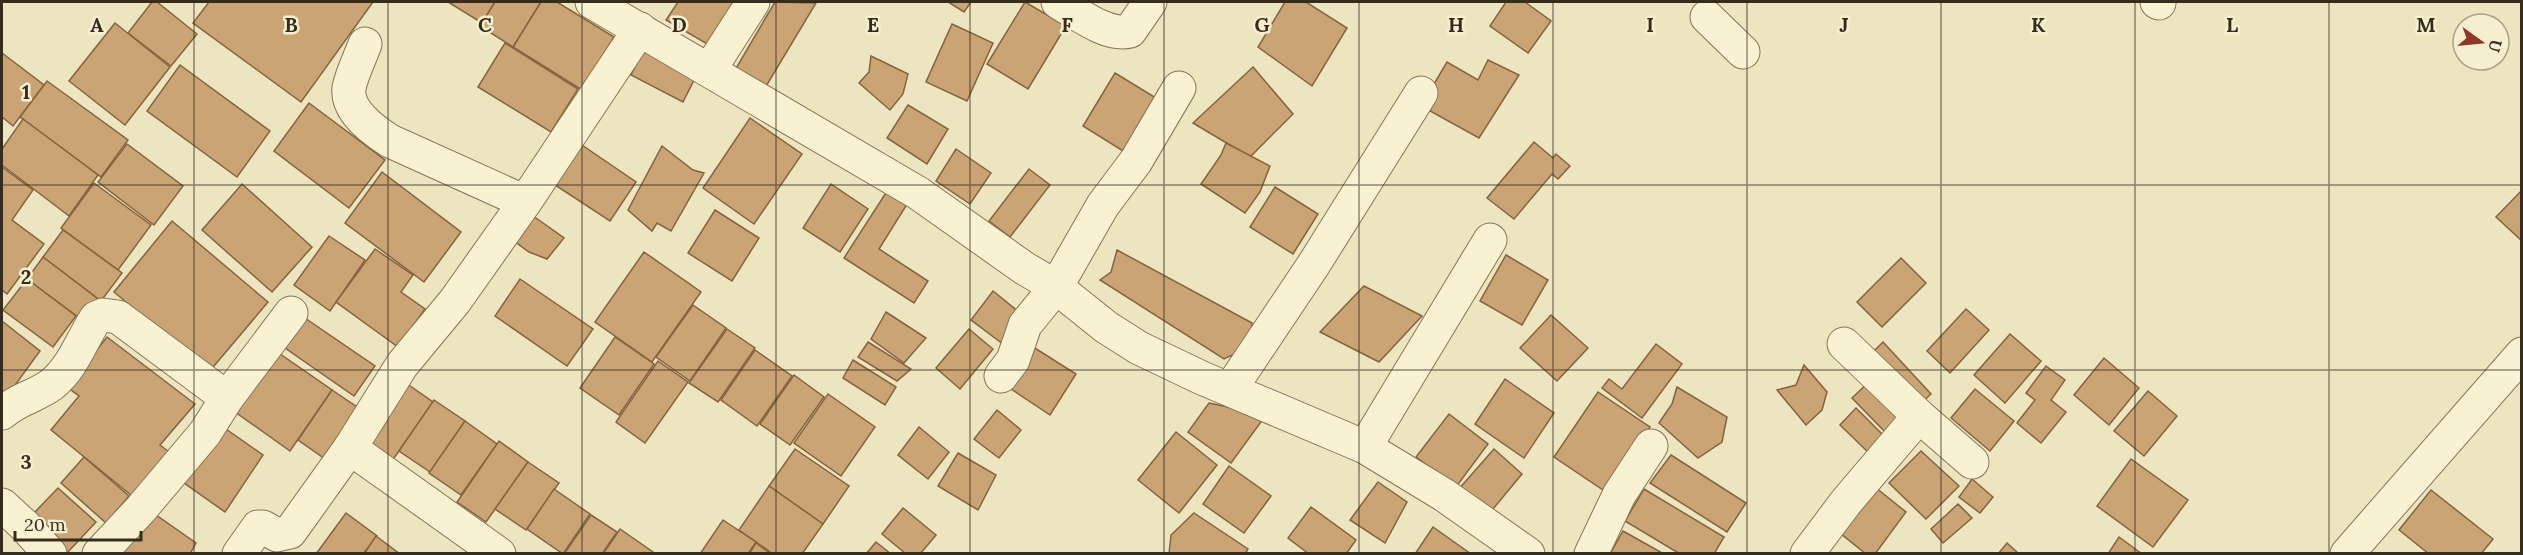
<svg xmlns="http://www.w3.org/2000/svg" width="2523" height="555" font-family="Lora,serif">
<rect width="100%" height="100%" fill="#ede5c0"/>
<g fill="#cba476" stroke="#85633e" stroke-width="1.5">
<polygon points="152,2 157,2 197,34 171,66 128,33"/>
<polygon points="209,2 373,2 301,102 193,23"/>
<polygon points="448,2 495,2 482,23"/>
<polygon points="495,2 541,2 513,47 480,26"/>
<polygon points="541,2 557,2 614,37 582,90 513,47"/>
<polygon points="678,2 730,2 735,4 709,45 666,20"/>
<polygon points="775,2 816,3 765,88 735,70"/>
<polygon points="948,2 971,2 964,12"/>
<polygon points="1025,2 1066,26 1028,89 987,64"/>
<polygon points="1285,2 1306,2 1347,28 1312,86 1258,47"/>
<polygon points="1506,2 1525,2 1551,21 1528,53 1490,26"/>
<polygon points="115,23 170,67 125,125 69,81"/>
<polygon points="952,24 993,43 967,101 926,82"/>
<polygon points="505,43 578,89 551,132 478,87"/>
<polygon points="647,43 699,70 683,102 631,75"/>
<polygon points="2,53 44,85 13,126 2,117"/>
<polygon points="871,56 908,74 903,94 890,110 859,83 869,72"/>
<polygon points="1488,60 1519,75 1479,138 1421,106 1447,62 1478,80"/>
<polygon points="180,65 270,131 237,177 147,111"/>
<polygon points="1253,67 1293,114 1250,157 1193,123"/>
<polygon points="1115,73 1156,98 1123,151 1083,126"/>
<polygon points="47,81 128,140 101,177 20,117"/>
<polygon points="309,103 385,160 349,208 274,151"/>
<polygon points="908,105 948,129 927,164 887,138"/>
<polygon points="750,118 802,154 754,224 703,188"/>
<polygon points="23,119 98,175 69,216 2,165 2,149"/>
<polygon points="576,141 636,182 610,221 549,181"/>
<polygon points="1534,142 1553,158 1556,154 1570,166 1558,179 1552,174 1514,219 1487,198"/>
<polygon points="1226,143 1270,166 1260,192 1245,213 1201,184 1221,155"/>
<polygon points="127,144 183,186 154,225 98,182"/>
<polygon points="662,146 693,170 704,173 671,231 657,223 652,231 628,210"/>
<polygon points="956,149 991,173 970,204 936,181"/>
<polygon points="2,167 33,190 12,220 44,244 7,294 2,290"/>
<polygon points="1029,169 1050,185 1010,237 989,221"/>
<polygon points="382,172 461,232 424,282 345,223"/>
<polygon points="94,183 151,225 118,270 61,228"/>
<polygon points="242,184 312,247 272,292 202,230"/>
<polygon points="831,184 868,209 840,252 803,228"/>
<polygon points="1275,187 1318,214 1293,254 1250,227"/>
<polygon points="889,188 909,201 879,249 928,281 914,303 844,258"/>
<polygon points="2522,190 2522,241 2496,217"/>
<polygon points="715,210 759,238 732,281 688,253"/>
<polygon points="529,213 564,238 547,259 529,252 510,238"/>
<polygon points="172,221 268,302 209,372 114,292"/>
<polygon points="63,230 122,273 101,301 43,257"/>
<polygon points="329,236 365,260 330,311 294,285"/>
<polygon points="375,249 413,275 401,292 425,309 398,347 336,302"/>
<polygon points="1117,250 1252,323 1249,347 1224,359 1100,280 1111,272"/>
<polygon points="644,252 701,292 652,362 595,322"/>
<polygon points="1506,255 1548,280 1522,325 1480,301"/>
<polygon points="43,257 98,299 82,320 27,279"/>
<polygon points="1901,258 1926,283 1882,327 1857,302"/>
<polygon points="27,279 76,316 53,347 3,310"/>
<polygon points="520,279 593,329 567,366 495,316"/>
<polygon points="1364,286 1422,316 1379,362 1320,332"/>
<polygon points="993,291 1025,317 1003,344 971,320"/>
<polygon points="693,305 726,328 690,381 656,357"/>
<polygon points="1966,309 1989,330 1950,373 1927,351"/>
<polygon points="886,312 926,338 904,363 871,339"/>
<polygon points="299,314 375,366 354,396 278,343"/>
<polygon points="1551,315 1588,348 1557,381 1520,348"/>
<polygon points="2,321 40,351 2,403"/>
<polygon points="727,329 755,348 718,402 689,383"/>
<polygon points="969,329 993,349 960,389 936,368"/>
<polygon points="2010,334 2041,361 2005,403 1974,375"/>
<polygon points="107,337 195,404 160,445 178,459 142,504 51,430 79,396 67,387"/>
<polygon points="615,337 654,364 619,415 580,388"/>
<polygon points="868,342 911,369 897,381 858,357"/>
<polygon points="1883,342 1931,394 1915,409 1867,358"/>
<polygon points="1656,344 1682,364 1642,418 1602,388 1609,379 1622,389"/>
<polygon points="1030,345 1076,374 1050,415 1005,385"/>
<polygon points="273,349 332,390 290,451 231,409"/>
<polygon points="755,350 792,376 757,426 721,400"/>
<polygon points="2104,358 2139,388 2109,425 2074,395"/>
<polygon points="853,360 896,387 885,405 843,378"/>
<polygon points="658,361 688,382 645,443 616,422"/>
<polygon points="1804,365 1827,392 1822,410 1806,425 1777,390 1796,385"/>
<polygon points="2046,366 2065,380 2051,400 2066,412 2041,443 2017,423 2035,400 2026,393"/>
<polygon points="794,375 824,397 790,445 760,424"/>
<polygon points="1505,379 1554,413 1524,458 1475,424"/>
<polygon points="1871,380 1906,418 1888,435 1852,398"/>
<polygon points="403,381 433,402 392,461 362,440"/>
<polygon points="1677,387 1727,417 1722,442 1698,458 1659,423 1672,404"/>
<polygon points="1975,389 2014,421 1990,451 1951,418"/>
<polygon points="332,390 363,411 328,461 298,440"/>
<polygon points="2148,391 2177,416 2144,456 2114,431"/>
<polygon points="1598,392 1650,427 1606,492 1554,457"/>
<polygon points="828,394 875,427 841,476 794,443"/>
<polygon points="434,400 465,421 430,472 399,451"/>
<polygon points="1209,403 1266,415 1231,463 1188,432"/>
<polygon points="1856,408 1886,438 1870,454 1840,425"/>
<polygon points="997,410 1021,430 999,458 974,439"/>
<polygon points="1449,414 1488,444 1456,487 1416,457"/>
<polygon points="465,421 497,444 461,495 429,473"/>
<polygon points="216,422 263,455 225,512 177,478"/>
<polygon points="919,427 949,452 928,479 898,455"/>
<polygon points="1176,432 1217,465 1179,513 1138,480"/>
<polygon points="499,441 528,462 486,522 457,502"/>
<polygon points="795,449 849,486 823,524 769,486"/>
<polygon points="1494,449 1522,474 1488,515 1458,490"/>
<polygon points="1921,451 1959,486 1926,519 1889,483"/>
<polygon points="958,453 996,475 978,510 938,486"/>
<polygon points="1671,455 1746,503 1727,532 1650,483"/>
<polygon points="84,457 129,496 106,523 61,483"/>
<polygon points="2131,459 2188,500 2153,547 2097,506"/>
<polygon points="528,462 559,483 526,530 495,509"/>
<polygon points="1229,466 1271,496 1244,533 1203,504"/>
<polygon points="1972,479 1993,497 1980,513 1959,497"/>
<polygon points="1378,482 1407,502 1385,543 1350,520"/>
<polygon points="1870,483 1906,512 1875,554 1866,554 1835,529"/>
<polygon points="769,486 823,524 802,554 773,554 739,530"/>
<polygon points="58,488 96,522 66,554 34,513"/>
<polygon points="554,489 590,514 563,554 527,529"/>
<polygon points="1644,489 1724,537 1714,554 1680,554 1625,521"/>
<polygon points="2431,490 2493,539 2481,554 2429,554 2399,530"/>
<polygon points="1958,504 1972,518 1943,543 1931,529"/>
<polygon points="1311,507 1356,540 1346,554 1309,554 1288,538"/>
<polygon points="146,508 196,543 190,554 114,554"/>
<polygon points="903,508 936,535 920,554 906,554 882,534"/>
<polygon points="346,513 377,536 363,554 316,554"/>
<polygon points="1194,513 1248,549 1245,554 1169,554 1171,535"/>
<polygon points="591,515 617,532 602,554 564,554"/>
<polygon points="723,520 756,542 748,554 700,554"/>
<polygon points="1433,527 1471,554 1415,554"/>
<polygon points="620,529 653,552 652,554 603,554"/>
<polygon points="1623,531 1664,554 1610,554"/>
<polygon points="376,536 400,554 364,554"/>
<polygon points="2119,537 2142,554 2108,554"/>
<polygon points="876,542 891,554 866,554"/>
<polygon points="756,543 771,554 749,554"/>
<polygon points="2007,543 2019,554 1998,554"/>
</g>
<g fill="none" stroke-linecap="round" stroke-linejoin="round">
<defs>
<g id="minor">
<polyline points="592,2 918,193 1024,268 1056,287 1106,327 1139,348 1202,378 1365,447 1444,495 1528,554"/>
<path d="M1058,2C1077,13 1107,37 1130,31L1150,2"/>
<polyline points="2157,2 2159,3"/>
<polyline points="1707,17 1743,52"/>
<path d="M365,44C360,58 352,73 349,88C346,111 374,131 390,141L525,202"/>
<polyline points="710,69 753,2"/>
<polyline points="1844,344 1919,416"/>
<polyline points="1001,376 1013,360 1025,325 1056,287 1103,205 1136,161 1179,88"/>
<polyline points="1231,388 1314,264 1421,93"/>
<path d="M2,413C18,399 36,396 51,385C73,368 81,341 96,318L103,315L118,317L227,398"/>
<polyline points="1365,447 1490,240"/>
<polyline points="350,448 499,554"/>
<polyline points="2,505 25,526 50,554"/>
<polyline points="99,554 141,509 205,433 227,398 291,313"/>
<polyline points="239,554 258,527 263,527 277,535 290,532 350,448 402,365 455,301 525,202 640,29"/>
<polyline points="1591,554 1619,495 1651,446"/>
<polyline points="1807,554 1846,502 1919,416 1972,462"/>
<polyline points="2347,554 2522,354"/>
</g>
</defs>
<use href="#minor" stroke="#867658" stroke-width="35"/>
<use href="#minor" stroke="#f8f2d3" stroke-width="33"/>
</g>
<path fill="none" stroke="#362c1d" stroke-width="1.5" stroke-opacity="0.55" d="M194,2V554M388,2V554M582,2V554M776,2V554M970,2V554M1164,2V554M1359,2V554M1553,2V554M1747,2V554M1941,2V554M2135,2V554M2329,2V554M2,185H2522M2,370H2522"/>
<g font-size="20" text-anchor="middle" font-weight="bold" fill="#362c1d" stroke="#f5efd0" stroke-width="5" stroke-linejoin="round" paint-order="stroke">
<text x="97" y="32">A</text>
<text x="291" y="32">B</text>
<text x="485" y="32">C</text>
<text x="679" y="32">D</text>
<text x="873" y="32">E</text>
<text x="1067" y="32">F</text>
<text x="1262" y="32">G</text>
<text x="1456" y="32">H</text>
<text x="1650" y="32">I</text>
<text x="1844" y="32">J</text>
<text x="2038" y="32">K</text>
<text x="2232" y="32">L</text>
<text x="2426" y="32">M</text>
<text x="26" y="99">1</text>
<text x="26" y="284">2</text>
<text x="26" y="469">3</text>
</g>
<rect width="2523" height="555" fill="none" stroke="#362c1d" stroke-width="6"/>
<g transform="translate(2481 42) rotate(105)"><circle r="28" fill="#f5efd0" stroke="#a9a188" stroke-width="1.5"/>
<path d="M0-4.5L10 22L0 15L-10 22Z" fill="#943529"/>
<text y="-9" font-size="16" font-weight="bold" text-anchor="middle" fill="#362c1d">U</text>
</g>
<path d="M15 531v9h126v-9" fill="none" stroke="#362c1d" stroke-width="3"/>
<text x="24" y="531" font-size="18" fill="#362c1d" stroke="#f5efd0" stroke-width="4.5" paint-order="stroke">20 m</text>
</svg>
